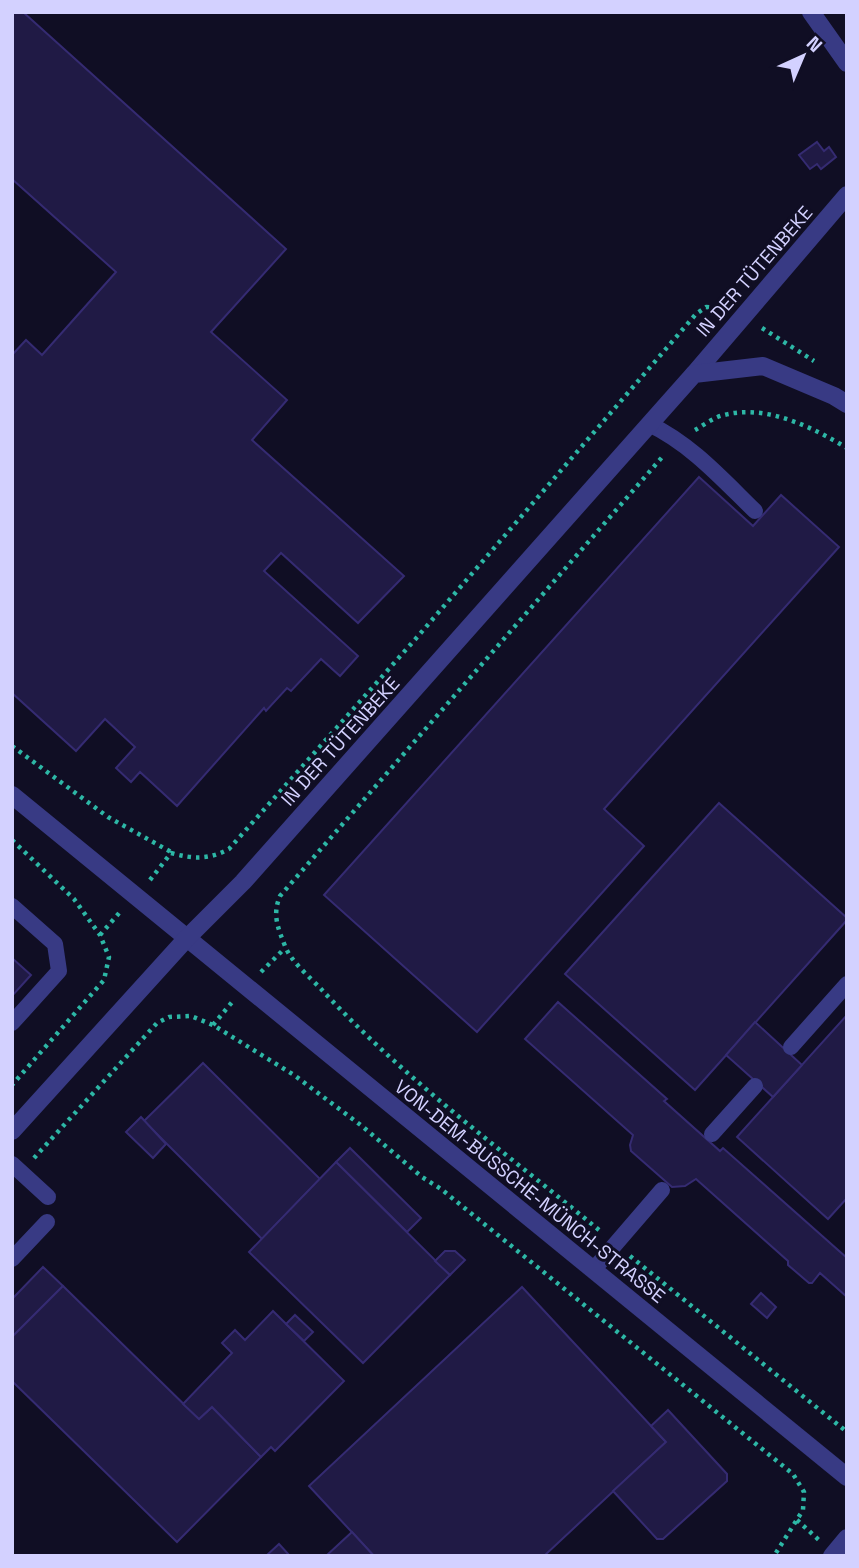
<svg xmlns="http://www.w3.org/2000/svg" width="859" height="1568" font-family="'Space Grotesk',sans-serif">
<rect width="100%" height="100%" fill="#100e24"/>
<g fill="#201a45" stroke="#352b72" stroke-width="2">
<polygon points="12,12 23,12 286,249 211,332 287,400 252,440 404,576 358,623 281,553 264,571 358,656 340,676 321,659 291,691 287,688 266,711 264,708 177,806 140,772 131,782 116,768 135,747 105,719 76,751 12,693 12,355 26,340 42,355 116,272 12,179"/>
<polygon points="817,142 824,151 829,147 836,157 821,169 817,164 810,169 799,155"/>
<polygon points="699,477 753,526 781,495 839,547 604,809 644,846 477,1032 324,895"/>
<polygon points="719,803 847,918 847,920 695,1090 565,974"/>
<polygon points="12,958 31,975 12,996"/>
<polygon points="558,1002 667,1099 664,1101 720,1151 723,1148 847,1258 847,1297 820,1273 812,1283 809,1283 788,1265 788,1261 696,1179 685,1186 672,1187 631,1151 630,1145 633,1135 525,1039"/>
<polygon points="847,1015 847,1198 828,1219 737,1137"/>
<polygon points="755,1022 802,1065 773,1097 726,1055"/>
<polygon points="203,1063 320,1179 262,1239 144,1121"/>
<polygon points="141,1117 166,1144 153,1158 126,1132"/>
<polygon points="350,1148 421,1218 407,1232 336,1162"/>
<polygon points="336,1162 450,1275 363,1363 249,1252"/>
<polygon points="445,1251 455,1251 465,1260 450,1275 435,1261"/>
<polygon points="43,1267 63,1286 12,1337 12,1295 14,1297"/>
<polygon points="63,1286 199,1419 212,1407 261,1457 177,1542 12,1381 12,1337"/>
<polygon points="522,1287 666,1442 544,1556 374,1556 309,1486"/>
<polygon points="761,1293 776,1307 767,1318 751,1304"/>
<polygon points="273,1311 344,1381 275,1451 271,1447 261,1457 212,1407 199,1419 183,1404 232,1353 222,1343 235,1330 245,1340"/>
<polygon points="295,1315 313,1332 304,1341 286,1324"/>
<polygon points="668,1410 727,1474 727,1481 663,1539 657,1539 613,1491 666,1442 651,1426"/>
<polygon points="352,1532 374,1556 326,1556"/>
<polygon points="279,1544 290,1556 266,1556"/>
</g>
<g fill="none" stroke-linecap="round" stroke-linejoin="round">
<g stroke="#2db7a6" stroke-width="4.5" stroke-dasharray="3.5 5" stroke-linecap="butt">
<polyline points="762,328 814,361"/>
<path d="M695,430C704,425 714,417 724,415C766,404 812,427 847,448"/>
<polyline points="12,746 108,817 171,852"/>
<polyline points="12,840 74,899 100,935 109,957 104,980 12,1085"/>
<path d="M150,880L171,853C193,859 208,860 229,849L419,635L696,314L706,307L723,309"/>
<polyline points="100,935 120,912"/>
<polyline points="261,972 285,948"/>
<polyline points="213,1025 233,1001"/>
<polyline points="34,1158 157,1023 169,1017 191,1016 213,1025 294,1075 362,1126 422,1177 441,1189 793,1474 804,1492 803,1510 774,1556"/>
<path d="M599,1230C506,1153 405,1080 322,990C311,978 291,962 285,946C278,928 272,915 280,896L664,455"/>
<polyline points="630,1256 847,1432"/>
<polyline points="797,1520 820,1541"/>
</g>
<g stroke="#383a84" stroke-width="16">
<path d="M649,424C691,444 722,479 755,511"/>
<polyline points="12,906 55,944 59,971 12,1023"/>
<polyline points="791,1047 847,984"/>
<polyline points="712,1134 755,1086"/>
<polyline points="12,1164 48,1197"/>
<polyline points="12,1259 47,1222"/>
<polyline points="594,1269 662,1190"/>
</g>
<g stroke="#383a84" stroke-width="18">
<polyline points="811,12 847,63"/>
<polyline points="694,374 847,195"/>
<polyline points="12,795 847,1477"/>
<polyline points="12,1131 187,938 243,882 694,374 763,366 834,396 847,404"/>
<polyline points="832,1556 847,1538"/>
</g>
</g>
<g text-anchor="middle" stroke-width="6" stroke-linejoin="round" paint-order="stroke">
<g font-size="19" fill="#d3d1ff" stroke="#100e24">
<text transform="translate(754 271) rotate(-49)" y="7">IN DER TÜTENBEKE</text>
<text transform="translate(340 741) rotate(-48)" y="7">IN DER TÜTENBEKE</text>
<text transform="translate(530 1191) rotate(39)" y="7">VON-DEM-BUSSCHE-MÜNCH-STRASSE</text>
</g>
</g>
<rect width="859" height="1568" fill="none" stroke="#d3d1ff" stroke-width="28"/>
<g transform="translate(803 56) rotate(44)" stroke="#100e24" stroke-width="5" paint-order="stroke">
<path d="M0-5L12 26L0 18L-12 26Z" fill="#d3d1ff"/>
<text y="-10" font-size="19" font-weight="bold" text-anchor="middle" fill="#d3d1ff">N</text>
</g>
</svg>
